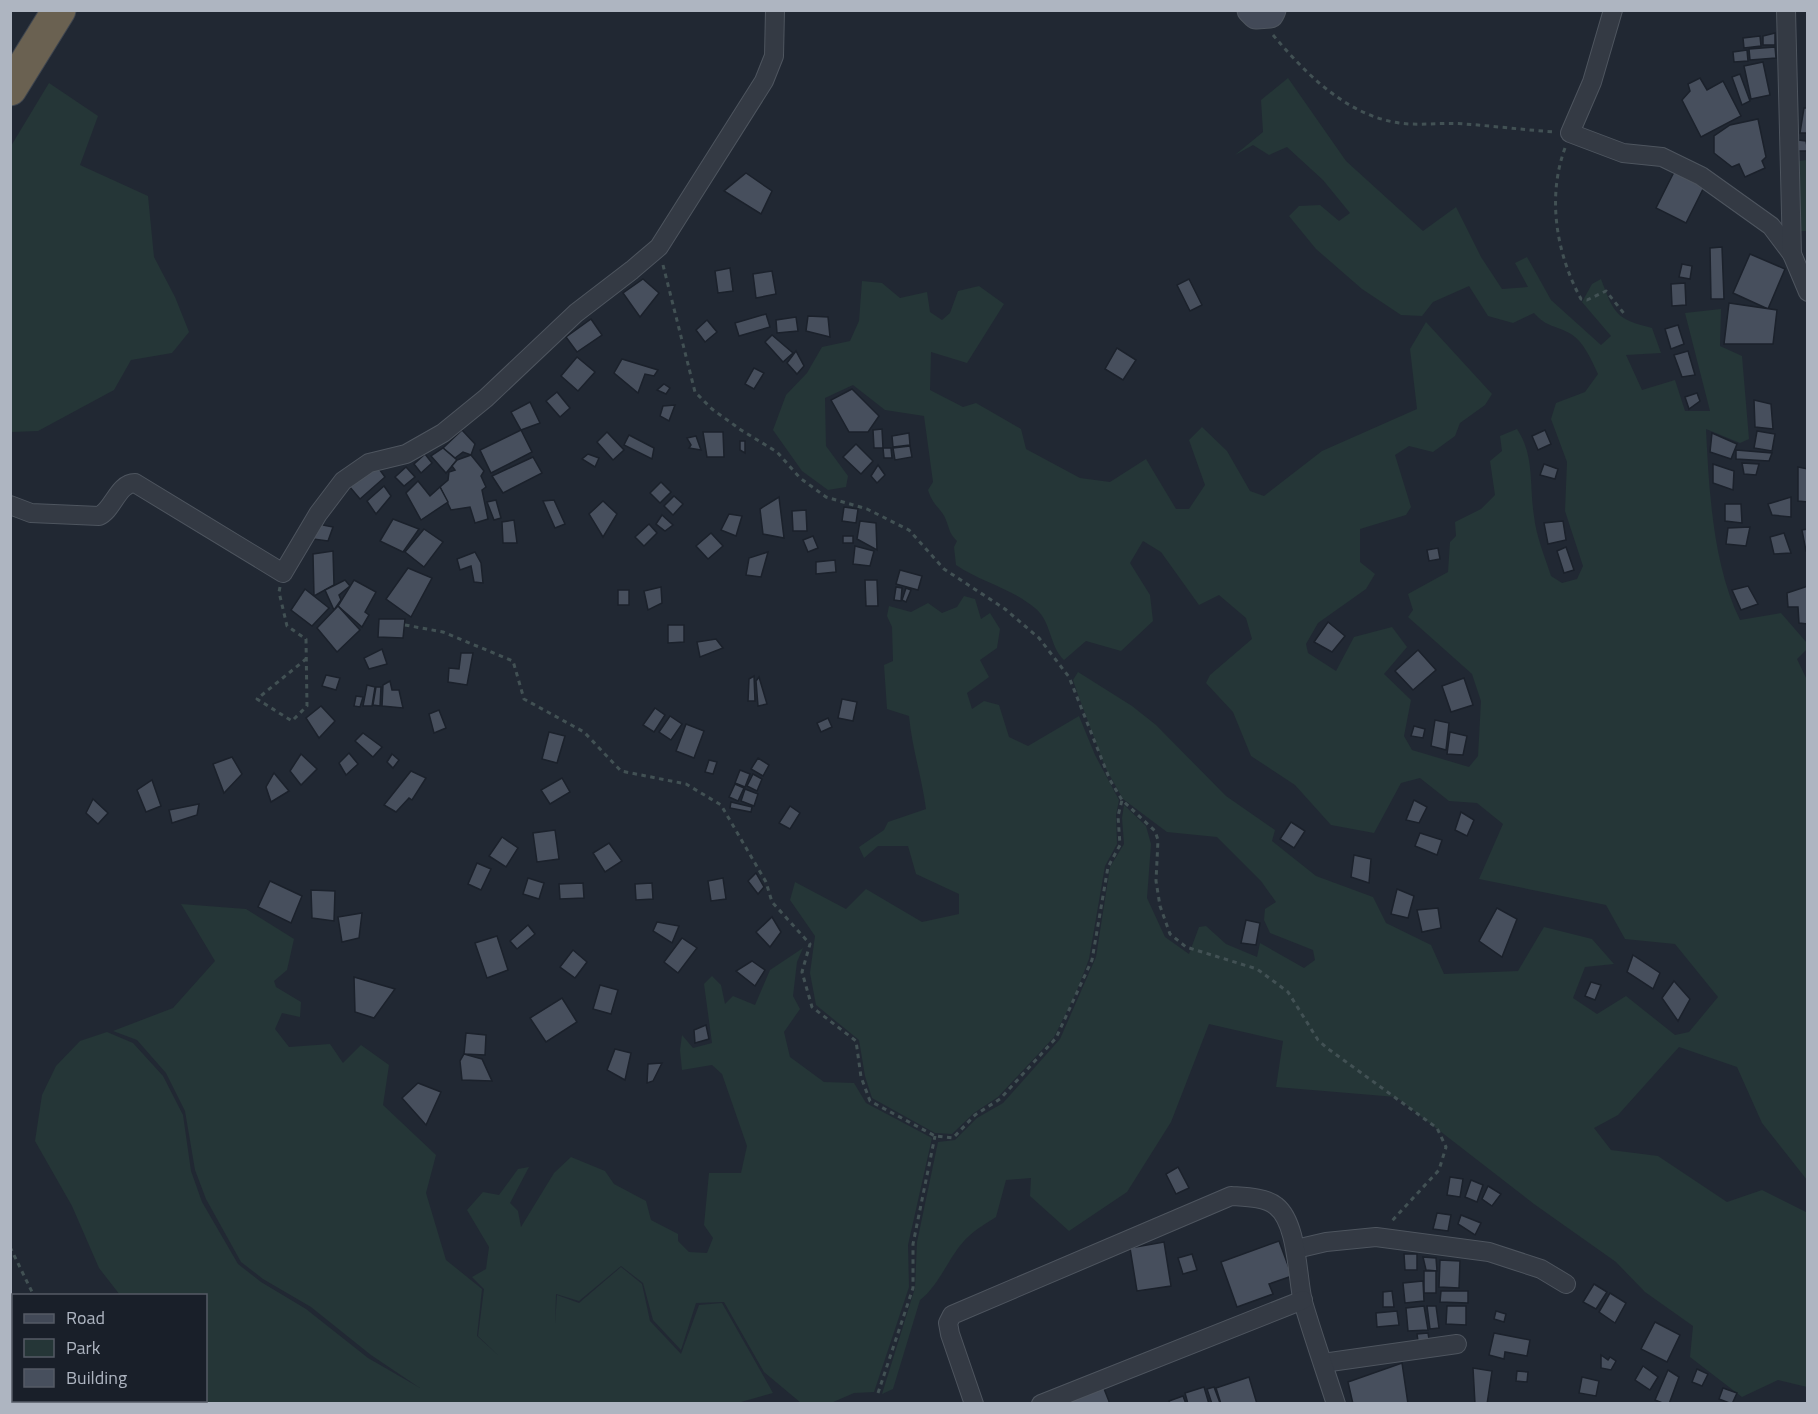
<svg xmlns="http://www.w3.org/2000/svg" width="1818" height="1414" font-family="'Titillium Web',sans-serif">
<rect width="100%" height="100%" fill="#212833"/>
<g fill="#253637">
<path d="M1288,78L1346,161L1423,231L1456,207L1481,257L1502,289L1528,287L1515,263L1527,257L1551,300L1601,345L1611,336L1582,302L1592,284L1601,279C1614,314 1616,319 1652,328L1661,353L1626,355L1642,390L1675,380L1685,411H1710L1685,313L1721,309L1720,346L1742,356L1749,439L1740,443L1706,429C1709,491 1713,565 1740,620L1781,613L1807,643V649L1797,659L1808,682L1807,1180L1762,1123L1737,1067L1679,1047L1618,1115L1594,1128L1611,1150L1658,1156L1727,1202L1762,1190L1806,1212L1807,1387L1778,1380L1742,1397L1690,1357L1693,1326L1645,1292L1616,1262L1534,1204L1396,1097L1276,1087L1283,1041L1209,1024L1171,1122L1127,1192L1069,1231L1030,1196L1031,1178L1006,1180L996,1217C987,1223 976,1229 969,1236C949,1254 941,1284 920,1300L893,1389L882,1394L915,1288L917,1242L938,1142L955,1140L977,1118L1003,1103L1060,1039L1096,957L1110,867L1124,844L1122,818L1124,805L1146,826L1151,844L1147,898L1165,937L1189,954L1199,927L1206,926L1226,944L1257,957L1260,943L1304,968L1315,960L1313,950L1270,933L1264,920L1265,909L1276,902L1261,881L1217,837L1167,832L1123,799L1105,767L1077,692L1073,680L1078,672L1132,706L1156,725L1226,796L1275,830L1272,841L1316,876L1373,897L1386,923L1431,945L1444,974L1518,971L1544,927L1592,939L1614,964L1585,967L1573,998L1597,1014L1626,996L1675,1035L1689,1032L1718,997L1675,944L1625,939L1606,905L1479,879L1503,824L1477,803L1449,801L1420,778L1401,783L1374,833L1331,825L1295,785L1251,756L1233,712L1206,683L1210,675L1252,639L1246,618L1219,595L1199,605L1161,552L1143,541L1130,563L1150,595L1153,621L1121,651L1086,641L1064,660C1049,646 1052,622 1035,608C1011,588 981,582 956,565L954,547L957,541C949,533 950,530 946,520C942,509 933,506 928,490L933,482L924,416L885,410L853,385L825,398L826,446L848,476L846,487L828,490L802,471L773,430L786,395L807,373L822,347L850,341L859,321L862,281L882,283L900,298L927,292L930,312L942,320L950,313L958,291L979,286L1004,304L967,363L931,352L930,390L963,407L976,403L1021,429L1026,449L1080,478L1110,482L1146,459L1176,509H1189L1205,485L1189,440L1202,427L1227,451L1250,491L1264,496L1322,451L1417,409L1410,349L1426,322L1492,394L1485,405L1460,423L1455,436L1433,452L1409,446L1395,455L1411,507L1406,515L1360,529V562L1375,574L1366,589L1318,623L1306,644L1308,653L1336,671L1354,637L1392,627L1407,647L1384,674L1411,700L1404,736L1412,750L1469,767L1478,756L1481,701L1472,674L1408,617L1413,610L1408,594L1448,572L1450,542L1456,536L1455,522L1481,509L1495,495L1490,461L1502,451L1500,436L1517,429C1535,456 1529,485 1534,516C1536,536 1545,557 1551,576L1562,583L1577,579L1583,566L1565,511L1567,462L1551,419L1556,403L1585,392L1598,374C1592,361 1584,342 1571,334C1556,325 1547,328 1534,313L1513,323L1488,316L1469,286L1433,302L1422,316L1401,315L1362,289L1316,249L1289,216L1299,206L1320,205L1339,221L1350,213L1323,180L1287,147L1269,155L1253,145L1235,155L1263,132L1261,100Z"/>
<polygon points="49,83 98,116 80,165 148,196 154,257 175,297 189,332 172,353 131,360 114,390 38,431 11,432 11,146"/>
<polygon points="1807,160 1807,231 1799,231 1798,161"/>
<path d="M964,596L975,599L981,619L990,613L1000,629L997,648L980,660L989,677L967,693L972,709L984,701L999,705L1009,737L1028,746L1079,716L1095,755L1119,800L1116,815L1117,844L1105,866L1089,959L1076,993L1054,1037L998,1097L974,1113L952,1134L935,1133L872,1098L865,1076L859,1040L816,1005L810,973L815,936L790,900L795,882L846,909L866,889L922,922L959,914V894L916,874L908,846H878L864,858L859,847L884,830L888,822L926,809C922,778 912,748 909,716L887,709L884,665L893,661L892,627L887,616L889,606L911,612L928,603L942,613L957,607Z"/>
<polygon points="181,904 246,909 294,939 287,970 274,981 276,987 301,1002 300,1017 282,1013 275,1029 289,1047 330,1044 343,1063 361,1045 389,1065 383,1105 436,1155 426,1193 446,1260 482,1289 477,1336 499,1356 478,1336 484,1289 472,1277 486,1269 489,1247 467,1210 483,1192 499,1195 518,1169 529,1167 510,1203 518,1211 521,1227 554,1173 571,1157 605,1171 614,1184 646,1201 651,1220 678,1234 678,1241 689,1252 707,1253 713,1238 704,1225 709,1173 741,1173 747,1146 722,1074 712,1065 682,1070 680,1050 682,1035 693,1048 712,1043 704,984 712,976 721,985 725,1004 733,996 755,1005 770,970 803,948 797,962 793,996 800,1009 784,1032 790,1057 824,1082 854,1083 866,1103 932,1138 908,1245 909,1287 874,1392 854,1393 831,1403 801,1403 764,1372 724,1302 696,1303 681,1350 653,1320 643,1283 621,1266 579,1301 556,1294 555,1324 557,1295 579,1303 621,1267 642,1284 650,1321 681,1354 699,1305 722,1303 773,1393 734,1404 176,1403 174,1401 206,1400 206,1296 120,1295 99,1268 72,1206 35,1141 42,1095 56,1066 80,1041 107,1032 133,1043 163,1076 183,1115 191,1171 202,1202 238,1264 261,1282 306,1309 368,1358 420,1388 371,1355 311,1307 263,1279 241,1262 206,1199 195,1170 185,1111 166,1073 137,1040 113,1031 173,1008 215,961"/>
</g>
<g fill="#474f5d" stroke="#1b212b" stroke-width="1.5">
<polygon points="1775,33 1775,45 1763,45 1763,36"/>
<polygon points="1760,36 1761,46 1744,48 1743,38"/>
<polygon points="1775,47 1776,58 1750,60 1749,49"/>
<polygon points="1747,50 1748,61 1734,62 1733,52"/>
<polygon points="1763,62 1770,95 1751,99 1744,66"/>
<polygon points="1740,74 1750,101 1742,105 1732,77"/>
<polygon points="1700,78 1707,90 1723,81 1741,116 1701,137 1682,100 1690,91 1688,84"/>
<polygon points="1804,108 1808,108 1808,133 1800,133"/>
<polygon points="1758,119 1766,157 1762,161 1765,168 1745,177 1739,164 1732,167 1714,153 1714,136 1730,125"/>
<polygon points="1798,140 1806,141 1808,151 1797,151"/>
<polygon points="1674,172 1704,187 1686,223 1656,208"/>
<polygon points="746,173 772,191 761,214 724,191"/>
<polygon points="1722,247 1724,299 1711,299 1710,248"/>
<polygon points="1750,254 1785,269 1768,309 1733,293"/>
<polygon points="1682,264 1692,266 1690,279 1679,277"/>
<polygon points="730,268 733,291 718,293 715,271"/>
<polygon points="772,271 776,294 756,298 753,274"/>
<polygon points="643,279 659,293 640,317 623,293"/>
<polygon points="1189,279 1202,305 1190,311 1177,285"/>
<polygon points="1685,283 1686,305 1672,306 1671,284"/>
<polygon points="1729,303 1777,310 1773,344 1724,344"/>
<polygon points="766,314 770,327 739,336 735,323"/>
<polygon points="808,316 828,317 830,337 806,331"/>
<polygon points="796,317 798,331 777,333 776,320"/>
<polygon points="591,319 602,335 577,352 566,337"/>
<polygon points="707,320 717,332 705,342 696,330"/>
<polygon points="1678,325 1684,344 1671,349 1665,329"/>
<polygon points="772,335 793,353 783,362 765,342"/>
<polygon points="1117,348 1136,360 1123,380 1105,369"/>
<polygon points="796,351 804,366 797,374 787,363"/>
<polygon points="1688,351 1695,375 1682,377 1674,355"/>
<polygon points="577,357 595,372 578,391 561,376"/>
<polygon points="622,359 658,370 654,376 645,374 638,393 614,373"/>
<polygon points="754,368 764,373 754,389 745,384"/>
<polygon points="664,384 670,388 666,394 657,390"/>
<polygon points="852,389 879,416 868,432 849,432 831,400"/>
<polygon points="557,392 570,408 560,417 546,401"/>
<polygon points="1697,393 1700,401 1689,409 1685,397"/>
<polygon points="1754,400 1771,404 1773,429 1755,427"/>
<polygon points="530,402 540,423 521,430 511,412"/>
<polygon points="675,405 669,421 660,416 663,406"/>
<polygon points="882,429 883,448 874,448 873,430"/>
<polygon points="462,430 475,444 471,455 463,452 455,458 443,448"/>
<polygon points="521,430 532,452 491,473 480,450"/>
<polygon points="1545,430 1551,444 1538,450 1532,436"/>
<polygon points="1757,431 1775,434 1772,451 1754,448"/>
<polygon points="607,432 624,450 613,460 597,442"/>
<polygon points="703,432 723,432 724,457 707,457"/>
<polygon points="909,433 910,445 893,447 892,436"/>
<polygon points="1712,433 1737,444 1731,459 1710,452"/>
<polygon points="629,435 654,448 652,459 624,445"/>
<polygon points="696,436 701,450 689,448 691,445 687,438"/>
<polygon points="740,441 745,441 745,453 740,450"/>
<polygon points="856,444 873,461 861,474 843,457"/>
<polygon points="910,446 912,457 895,460 893,448"/>
<polygon points="443,448 457,460 446,473 431,456"/>
<polygon points="883,448 891,448 892,458 884,458"/>
<polygon points="1736,450 1772,453 1769,461 1736,459"/>
<polygon points="425,454 432,463 421,473 414,464"/>
<polygon points="588,454 599,458 595,467 582,459"/>
<polygon points="471,455 484,471 481,476 486,487 482,490 488,519 475,523 470,507 451,510 440,487 448,480 449,472 455,470 452,466 457,460"/>
<polygon points="533,457 542,473 503,493 492,476"/>
<polygon points="374,462 385,477 360,499 349,486"/>
<polygon points="1742,463 1759,464 1756,475 1744,474"/>
<polygon points="1544,464 1558,469 1555,479 1540,475"/>
<polygon points="1713,464 1734,471 1733,490 1713,483"/>
<polygon points="878,465 885,475 877,483 871,476"/>
<polygon points="406,467 415,477 404,486 395,477"/>
<polygon points="1798,467 1808,469 1808,502 1798,501"/>
<polygon points="418,481 430,496 440,487 448,502 421,520 406,493"/>
<polygon points="661,482 671,492 660,503 650,493"/>
<polygon points="384,486 391,496 376,514 367,501"/>
<polygon points="674,496 683,504 673,515 664,506"/>
<polygon points="779,497 784,538 763,534 760,509"/>
<polygon points="1791,497 1791,517 1772,515 1768,504"/>
<polygon points="496,500 501,518 494,520 487,502"/>
<polygon points="554,500 565,524 555,528 543,501"/>
<polygon points="603,501 617,514 603,537 589,514"/>
<polygon points="1725,504 1741,504 1742,523 1725,521"/>
<polygon points="844,507 858,509 856,523 842,521"/>
<polygon points="806,510 807,531 793,531 792,511"/>
<polygon points="729,514 742,516 736,536 721,530"/>
<polygon points="662,515 673,525 665,531 656,524"/>
<polygon points="393,519 419,529 403,552 380,541"/>
<polygon points="514,520 517,543 503,543 502,522"/>
<polygon points="860,521 876,523 877,550 857,539"/>
<polygon points="1563,521 1566,540 1548,544 1544,523"/>
<polygon points="318,524 333,527 328,541 313,539"/>
<polygon points="649,524 657,533 644,546 635,537"/>
<polygon points="1750,527 1746,546 1726,544 1728,528"/>
<polygon points="424,529 443,542 424,567 405,552"/>
<polygon points="1808,529 1808,551 1806,551 1802,530"/>
<polygon points="711,533 723,546 708,559 696,546"/>
<polygon points="1784,533 1791,553 1774,554 1770,537"/>
<polygon points="813,536 818,548 808,552 803,540"/>
<rect x="843" y="536" width="10" height="7"/>
<polygon points="855,546 874,551 870,566 853,564"/>
<polygon points="1566,547 1574,570 1564,573 1557,551"/>
<polygon points="1438,548 1440,559 1429,561 1427,550"/>
<polygon points="333,551 334,585 314,596 313,554"/>
<polygon points="475,552 481,563 483,583 474,582 471,566 460,570 457,559"/>
<polygon points="768,552 761,577 746,575 749,558"/>
<polygon points="835,560 836,572 816,574 816,562"/>
<polygon points="408,568 432,578 411,617 386,599"/>
<polygon points="900,570 922,576 918,590 896,584"/>
<polygon points="345,580 350,586 339,595 341,600 334,610 325,590"/>
<polygon points="354,580 376,592 365,612 369,615 362,627 338,606"/>
<polygon points="865,580 877,580 878,606 866,606"/>
<polygon points="1748,586 1758,604 1741,610 1732,590"/>
<polygon points="1808,586 1808,624 1799,623 1798,607 1788,607 1787,593"/>
<polygon points="661,587 662,603 648,610 644,591"/>
<polygon points="896,587 902,588 901,601 894,600"/>
<polygon points="906,588 911,590 906,602 902,600"/>
<polygon points="305,589 329,608 312,626 291,610"/>
<rect x="618" y="590" width="11" height="15"/>
<polygon points="338,606 360,630 337,652 317,628"/>
<polygon points="379,619 405,619 403,638 378,637"/>
<polygon points="1328,622 1345,636 1332,652 1314,642"/>
<polygon points="668,625 684,625 684,642 668,643"/>
<polygon points="716,639 723,648 700,657 697,642"/>
<polygon points="382,649 387,664 369,669 364,658"/>
<polygon points="1418,650 1436,670 1413,690 1395,671"/>
<polygon points="461,653 473,653 467,685 448,682 449,668 459,669"/>
<polygon points="326,675 340,678 336,690 322,686"/>
<polygon points="754,676 755,701 748,701 749,679"/>
<polygon points="759,677 767,704 758,706 756,681"/>
<polygon points="1464,678 1473,705 1451,712 1442,686"/>
<polygon points="390,681 392,690 399,690 403,708 382,706 383,685"/>
<polygon points="367,685 375,687 372,706 363,706"/>
<polygon points="376,687 381,687 380,706 373,705"/>
<polygon points="356,696 363,697 360,707 354,706"/>
<polygon points="842,699 857,702 853,721 838,718"/>
<polygon points="321,706 335,721 319,738 306,718"/>
<polygon points="655,708 665,715 654,732 643,725"/>
<polygon points="439,710 446,728 434,733 429,714"/>
<polygon points="670,716 682,724 671,740 659,732"/>
<polygon points="828,718 832,727 821,732 817,723"/>
<polygon points="1435,720 1449,723 1446,750 1431,746"/>
<polygon points="686,724 704,731 694,758 676,751"/>
<polygon points="1414,726 1425,729 1423,738 1411,736"/>
<polygon points="549,732 565,736 557,763 542,759"/>
<polygon points="1450,732 1467,736 1463,755 1447,754"/>
<polygon points="363,733 382,747 373,757 355,741"/>
<polygon points="349,753 358,764 346,775 339,763"/>
<polygon points="301,754 317,769 301,785 290,771"/>
<polygon points="392,754 399,760 393,768 387,762"/>
<polygon points="232,757 242,774 224,793 213,764"/>
<polygon points="758,758 769,765 763,776 751,769"/>
<polygon points="709,760 717,762 713,774 705,772"/>
<polygon points="740,770 750,774 745,787 735,783"/>
<polygon points="411,771 426,778 412,800 409,798 396,812 384,805"/>
<polygon points="274,773 289,791 271,802 266,787"/>
<polygon points="753,774 762,779 757,791 747,786"/>
<polygon points="562,778 570,792 550,804 541,790"/>
<polygon points="152,780 161,806 146,812 137,790"/>
<polygon points="735,784 744,788 738,801 729,797"/>
<polygon points="745,789 758,794 754,806 741,801"/>
<polygon points="93,799 108,813 98,824 86,813"/>
<polygon points="1414,800 1427,807 1419,823 1406,820"/>
<polygon points="731,802 752,807 751,812 730,808"/>
<polygon points="199,804 197,815 172,823 169,810"/>
<polygon points="790,806 800,813 790,829 779,823"/>
<polygon points="1461,812 1474,820 1467,836 1455,830"/>
<polygon points="1291,822 1305,831 1294,848 1280,839"/>
<polygon points="555,830 559,859 537,862 533,833"/>
<polygon points="1420,833 1442,840 1437,855 1415,846"/>
<polygon points="502,837 518,848 506,867 489,856"/>
<polygon points="609,843 622,861 605,872 593,853"/>
<polygon points="1354,855 1371,859 1369,883 1351,877"/>
<polygon points="477,863 491,869 481,890 468,884"/>
<polygon points="756,873 764,887 758,894 748,881"/>
<polygon points="528,878 544,883 539,899 523,894"/>
<polygon points="723,878 726,899 711,901 708,881"/>
<polygon points="270,881 302,896 291,923 258,907"/>
<polygon points="583,883 584,898 560,899 559,884"/>
<polygon points="652,883 653,899 636,900 635,884"/>
<polygon points="1397,889 1414,896 1408,918 1391,914"/>
<polygon points="311,890 335,891 334,921 312,918"/>
<polygon points="1438,908 1441,928 1422,932 1417,910"/>
<polygon points="1497,908 1517,919 1502,957 1479,941"/>
<polygon points="362,913 359,938 342,942 338,917"/>
<polygon points="772,917 781,932 770,947 756,932"/>
<polygon points="1246,920 1260,923 1256,945 1241,943"/>
<polygon points="657,922 679,926 672,943 653,931"/>
<polygon points="528,925 535,934 517,949 510,941"/>
<polygon points="497,936 508,970 487,978 475,943"/>
<polygon points="682,938 697,948 678,973 664,962"/>
<polygon points="573,950 587,962 575,978 560,967"/>
<polygon points="1633,955 1660,973 1653,989 1627,972"/>
<polygon points="752,961 765,970 755,986 736,971"/>
<polygon points="354,977 395,989 374,1018 355,1012"/>
<polygon points="1674,981 1690,999 1678,1021 1662,998"/>
<polygon points="1591,982 1601,985 1595,1000 1585,996"/>
<polygon points="600,985 618,990 611,1014 593,1009"/>
<polygon points="562,998 577,1022 546,1042 530,1018"/>
<polygon points="706,1025 709,1039 695,1043 694,1030"/>
<polygon points="466,1033 486,1035 485,1055 464,1054"/>
<polygon points="615,1049 631,1053 625,1080 607,1070"/>
<polygon points="464,1054 482,1059 492,1081 462,1080 460,1061"/>
<polygon points="662,1063 653,1081 647,1083 648,1064"/>
<polygon points="418,1083 441,1092 426,1125 402,1098"/>
<polygon points="1178,1167 1189,1188 1176,1194 1166,1174"/>
<polygon points="1450,1177 1463,1179 1460,1197 1447,1195"/>
<polygon points="1471,1180 1483,1185 1477,1202 1465,1197"/>
<polygon points="1488,1186 1501,1194 1492,1206 1482,1199"/>
<polygon points="1437,1213 1451,1215 1448,1231 1433,1229"/>
<polygon points="1461,1215 1481,1223 1475,1235 1458,1224"/>
<polygon points="1279,1241 1292,1276 1269,1284 1273,1294 1237,1307 1221,1262"/>
<polygon points="1164,1242 1171,1286 1137,1291 1130,1248"/>
<polygon points="1192,1254 1197,1270 1183,1274 1178,1258"/>
<polygon points="1404,1254 1417,1254 1417,1270 1405,1270"/>
<polygon points="1423,1257 1436,1258 1437,1271 1426,1270"/>
<polygon points="1440,1260 1460,1261 1459,1288 1439,1287"/>
<rect x="1424" y="1271" width="12" height="22"/>
<polygon points="1423,1281 1424,1301 1405,1303 1403,1283"/>
<polygon points="1594,1284 1607,1292 1596,1309 1583,1302"/>
<polygon points="1392,1291 1394,1307 1383,1307 1383,1292"/>
<polygon points="1441,1291 1468,1291 1468,1303 1440,1302"/>
<polygon points="1610,1293 1626,1303 1615,1323 1599,1312"/>
<polygon points="1424,1306 1428,1330 1408,1331 1406,1308"/>
<polygon points="1427,1306 1436,1306 1439,1328 1430,1329"/>
<polygon points="1447,1306 1466,1306 1466,1325 1446,1324"/>
<polygon points="1397,1311 1399,1325 1377,1327 1376,1313"/>
<polygon points="1496,1311 1506,1314 1504,1322 1494,1319"/>
<polygon points="1655,1322 1680,1335 1667,1362 1641,1349"/>
<polygon points="1428,1333 1429,1339 1418,1341 1417,1334"/>
<polygon points="1494,1333 1530,1340 1527,1356 1505,1352 1504,1359 1489,1355"/>
<polygon points="1601,1355 1608,1360 1610,1357 1616,1361 1611,1370 1601,1368"/>
<polygon points="1402,1363 1408,1404 1353,1404 1348,1382"/>
<polygon points="1643,1366 1658,1377 1650,1390 1635,1380"/>
<polygon points="1473,1368 1492,1371 1487,1404 1475,1404"/>
<polygon points="1697,1369 1708,1374 1702,1386 1692,1382"/>
<polygon points="1668,1370 1679,1377 1669,1404 1665,1404 1655,1400"/>
<polygon points="1517,1371 1528,1372 1527,1382 1516,1381"/>
<polygon points="1249,1377 1257,1404 1221,1404 1216,1388"/>
<polygon points="1582,1377 1599,1381 1596,1396 1579,1393"/>
<polygon points="1101,1381 1110,1404 1054,1404"/>
<polygon points="1204,1387 1209,1404 1188,1404 1185,1393"/>
<polygon points="1214,1387 1220,1403 1219,1404 1212,1404 1207,1389"/>
<polygon points="1723,1388 1737,1393 1732,1404 1719,1399"/>
<polygon points="1183,1396 1186,1404 1170,1404 1169,1401"/>
</g>
<g fill="none" stroke-linecap="round" stroke-linejoin="round">
<defs>
<g id="street">
<polyline points="1613,10 1592,82 1570,133 1623,153 1662,157 1701,176 1771,226 1792,254"/>
<polyline points="1786,10 1792,254 1808,292"/>
<path d="M10,505L31,513L99,516C113,510 118,483 135,483L283,573L318,514L343,481L369,463L406,454L443,433L486,398L576,313L632,270L659,247L764,81L774,56L775,10"/>
<polyline points="1296,1249 1326,1242 1376,1237 1489,1252 1541,1269 1566,1284"/>
<polyline points="1323,1363 1457,1344"/>
<path d="M974,1404L950,1334L948,1323L952,1315L1231,1196C1245,1197 1265,1197 1276,1206C1298,1223 1297,1278 1303,1302C1313,1336 1325,1370 1336,1404"/>
<polyline points="1041,1404 1303,1300"/>
</g>
<polyline id="secondary" points="1251,10 1256,15 1270,14 1272,10"/>
<polyline id="highway" points="10,89 59,10"/>
</defs>
<use href="#street" stroke="#4e555f" stroke-width="20"/>
<use href="#secondary" stroke="#4e555f" stroke-width="29"/>
<use href="#highway" stroke="#3e454f" stroke-width="35"/>
<g stroke="#425154" stroke-width="3" stroke-dasharray="4.5 4.5" stroke-linecap="butt">
<path d="M1273,35C1306,74 1346,115 1399,123C1420,126 1442,122 1464,124C1494,126 1525,130 1556,132"/>
<path d="M1565,148C1547,197 1556,253 1581,299L1587,300L1606,291L1626,316"/>
<polyline points="663,265 695,392 712,409 741,430 777,452 800,478 826,497 867,509 909,530 944,569 1005,609 1039,638 1069,677 1110,780 1122,800 1155,831 1158,840 1156,881 1160,906 1170,934 1186,947 1257,969 1272,980 1288,992 1318,1040 1327,1048 1437,1128 1446,1147 1439,1170 1390,1223"/>
<polyline points="280,587 279,592 287,626 306,639 307,706 292,721 257,699 306,659"/>
<polyline points="405,625 443,632 513,661 524,699 584,732 621,771 686,784 721,805 766,882 772,902 810,944 802,972 812,1007 856,1041 861,1077 870,1101 935,1136 953,1138 975,1115 1000,1099 1056,1038 1092,960 1108,867 1120,845 1118,816 1122,800"/>
<polyline points="10,1247 34,1296"/>
<polyline points="878,1393 913,1288 913,1244 935,1136"/>
<polyline points="92,1400 93,1404"/>
</g>
<use href="#street" stroke="#343a44" stroke-width="18"/>
<use href="#secondary" stroke="#424957" stroke-width="27"/>
<use href="#highway" stroke="#6a6151" stroke-width="33"/>
</g>
<rect width="1818" height="1414" fill="none" stroke="#aeb5c1" stroke-width="24"/>
<rect x="12" y="1294" width="195" height="108" fill="#191f29" stroke="#555b66" stroke-width="1.5"/>
<rect x="24" y="1314" width="30" height="9" fill="#424957" stroke="#555b66" stroke-width="1.5"/>
<text x="66" y="1324" font-size="18" fill="#aeb5c1">Road</text>
<rect x="24" y="1339" width="30" height="18" fill="#253637" stroke="#555b66" stroke-width="1.5"/>
<text x="66" y="1354" font-size="18" fill="#aeb5c1">Park</text>
<rect x="24" y="1369" width="30" height="18" fill="#474f5d" stroke="#555b66" stroke-width="1.5"/>
<text x="66" y="1384" font-size="18" fill="#aeb5c1">Building</text>
</svg>
